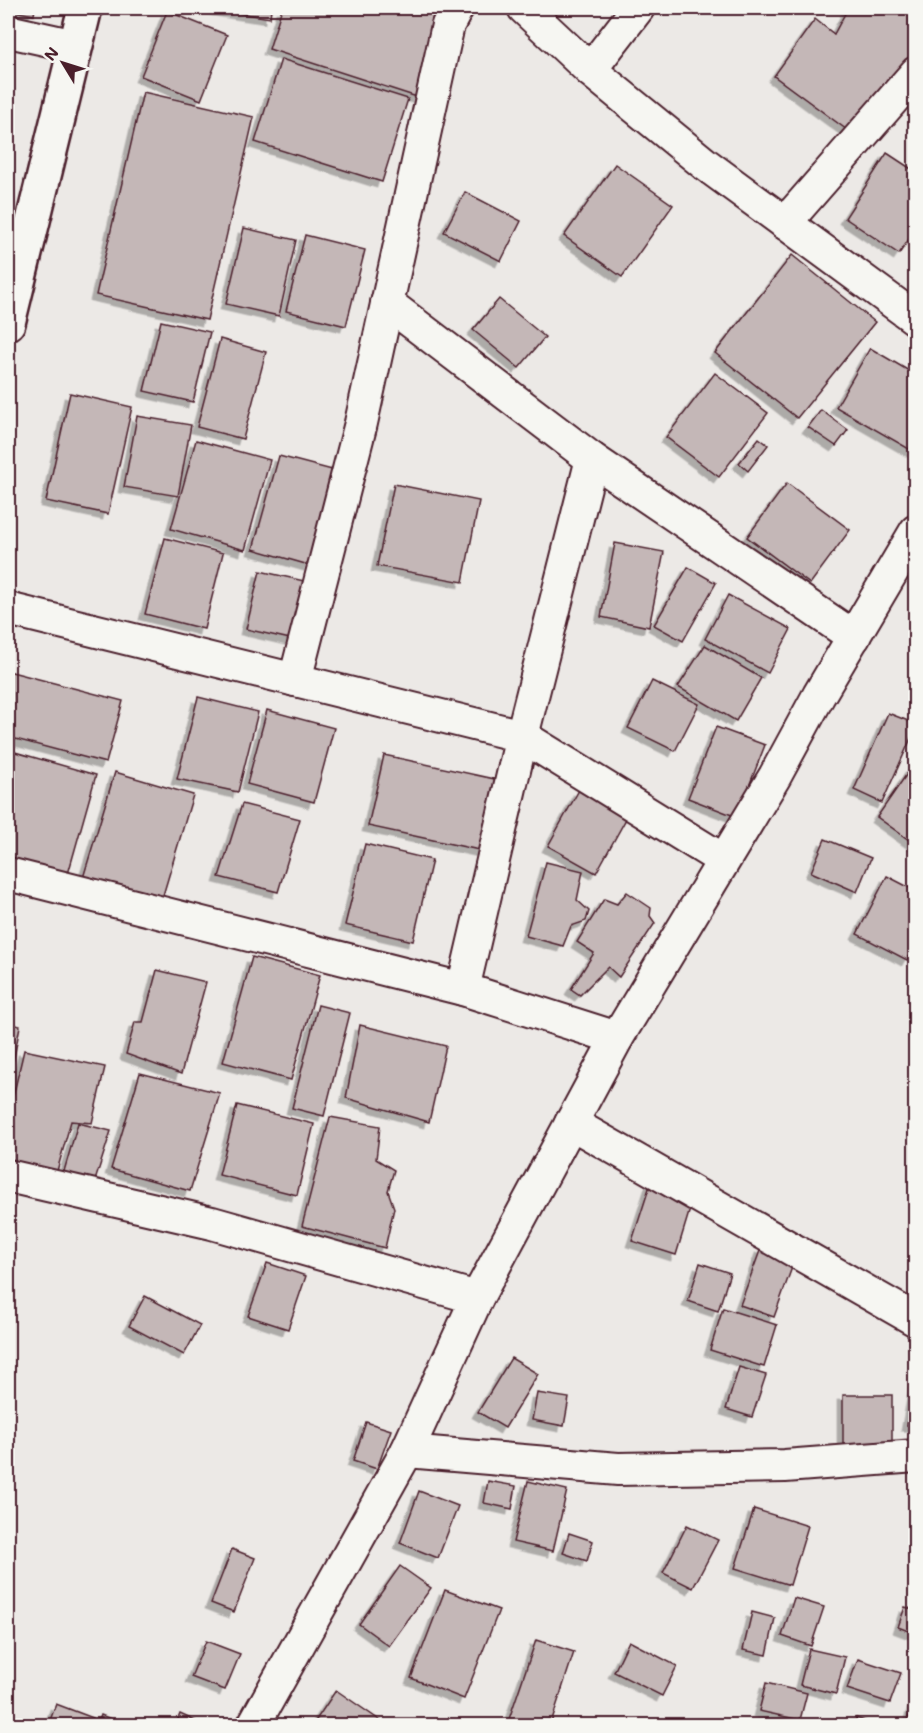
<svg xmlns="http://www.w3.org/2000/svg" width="923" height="1733" font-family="Mali,sans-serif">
<defs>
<filter id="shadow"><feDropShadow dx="-5.5" dy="5.5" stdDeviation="0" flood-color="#0004"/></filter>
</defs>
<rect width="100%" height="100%" fill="#ece9e6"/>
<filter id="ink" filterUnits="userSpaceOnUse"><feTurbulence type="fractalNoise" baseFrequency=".0167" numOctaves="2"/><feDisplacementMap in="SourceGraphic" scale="12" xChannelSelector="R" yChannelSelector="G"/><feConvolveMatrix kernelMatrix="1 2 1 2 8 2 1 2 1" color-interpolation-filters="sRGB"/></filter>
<g filter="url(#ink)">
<g fill="#c4b7b7" stroke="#4a1f2b" stroke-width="1.5" filter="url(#shadow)">
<polygon points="8,8 35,8 34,15 8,10"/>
<polygon points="207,8 271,8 270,18"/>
<polygon points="282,8 446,8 417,97 269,49"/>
<polygon points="848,8 916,8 916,61 854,135 774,76 815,19 834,34"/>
<polygon points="167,11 227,35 201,100 141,76"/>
<polygon points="281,59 408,99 382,182 255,142"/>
<polygon points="143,92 254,117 207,320 96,295"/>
<polygon points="887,153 916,172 916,229 899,254 845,218"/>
<polygon points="615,164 673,205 622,277 564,236"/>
<polygon points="465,192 521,221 501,261 444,232"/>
<polygon points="244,228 296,240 279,316 226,304"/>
<polygon points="305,235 365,250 346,326 286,311"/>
<polygon points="792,255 875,322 797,418 715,353"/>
<polygon points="499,299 545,337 519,368 473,330"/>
<polygon points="161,321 210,332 193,402 144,391"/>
<polygon points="220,339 266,352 243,439 197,427"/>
<polygon points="870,348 916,375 916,453 836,407"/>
<polygon points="715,373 768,413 719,477 666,437"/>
<polygon points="70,393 132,407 108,514 46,501"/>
<polygon points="821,410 848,430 836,446 808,427"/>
<polygon points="137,416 191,425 178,496 124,487"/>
<polygon points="759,438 768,445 748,471 739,463"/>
<polygon points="196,440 270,460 245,550 171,529"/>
<polygon points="279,456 336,471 309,565 253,549"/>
<polygon points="787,483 850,530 810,584 747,537"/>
<polygon points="394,484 479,501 463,582 377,566"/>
<polygon points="165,538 223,553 204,629 145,614"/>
<polygon points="615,543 664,552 649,627 601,617"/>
<polygon points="688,567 716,583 683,641 654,625"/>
<polygon points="260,571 313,583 299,641 246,629"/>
<polygon points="728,595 791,629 768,673 705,639"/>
<polygon points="705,645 761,678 736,721 678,687"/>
<polygon points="8,671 123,701 106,763 8,737"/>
<polygon points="652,681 699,704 675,751 628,728"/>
<polygon points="198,697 258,712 238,792 177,779"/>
<polygon points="267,710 334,728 314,802 247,784"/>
<polygon points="888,713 916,724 916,727 882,803 854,790"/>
<polygon points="716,727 765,745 737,817 688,798"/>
<polygon points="8,750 96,775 68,874 8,857"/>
<polygon points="384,755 499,780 484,851 368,826"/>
<polygon points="911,768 916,770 916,845 877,817"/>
<polygon points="115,772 193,795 161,902 83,878"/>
<polygon points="579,790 627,817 596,873 548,846"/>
<polygon points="242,804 300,819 278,892 219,877"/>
<polygon points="825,839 871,858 857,892 811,872"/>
<polygon points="365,844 432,860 413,941 345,925"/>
<polygon points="546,862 583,871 577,900 589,911 586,921 571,926 563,946 526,936"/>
<polygon points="887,876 916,891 916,944 907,960 857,934"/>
<polygon points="627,892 651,908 650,916 655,923 619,977 608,967 580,995 571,989 594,953 577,942 604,899 617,904"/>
<polygon points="252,957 320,975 291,1080 223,1062"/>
<polygon points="157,970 206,982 181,1074 126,1054 135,1022 143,1022"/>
<polygon points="318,1005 350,1013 324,1116 292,1108"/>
<polygon points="8,1023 20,1026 9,1084 8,1084"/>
<polygon points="360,1025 446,1046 429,1122 346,1098"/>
<polygon points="24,1050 105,1067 92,1123 71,1121 57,1171 8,1160 8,1100 12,1101"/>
<polygon points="140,1073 220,1093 190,1191 111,1169"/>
<polygon points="237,1105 314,1124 297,1195 219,1175"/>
<polygon points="330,1117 380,1126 376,1159 394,1170 388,1191 394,1208 385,1248 302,1226"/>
<polygon points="78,1123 111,1131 94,1184 62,1178"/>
<polygon points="651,1182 694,1196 676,1255 632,1241"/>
<polygon points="761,1248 795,1259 774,1317 740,1305"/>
<polygon points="267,1263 306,1276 288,1329 248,1316"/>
<polygon points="700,1263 730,1273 718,1311 688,1301"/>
<polygon points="145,1296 200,1325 184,1355 129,1326"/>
<polygon points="723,1308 777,1325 764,1367 710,1350"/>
<polygon points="511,1358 538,1374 505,1428 478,1412"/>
<polygon points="739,1367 766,1375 752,1417 726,1409"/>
<polygon points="916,1376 916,1426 907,1425"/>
<polygon points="537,1393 569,1398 564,1426 532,1420"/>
<rect x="843" y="1395" width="49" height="49"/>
<polygon points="366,1422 391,1430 377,1469 353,1461"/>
<polygon points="488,1481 516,1486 512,1509 484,1503"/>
<polygon points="528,1481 567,1490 553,1551 513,1542"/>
<polygon points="419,1491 458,1506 438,1558 400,1543"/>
<polygon points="754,1509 808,1526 790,1585 735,1568"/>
<polygon points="687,1525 718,1540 693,1588 663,1573"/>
<polygon points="569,1533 593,1541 587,1561 563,1553"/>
<polygon points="232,1549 255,1558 234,1612 211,1603"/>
<polygon points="400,1566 431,1588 389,1646 359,1624"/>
<polygon points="445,1590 499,1610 464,1699 411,1678"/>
<polygon points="794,1598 824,1607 811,1646 782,1636"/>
<polygon points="905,1607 916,1610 916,1634 898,1627"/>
<polygon points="752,1612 775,1618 767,1655 743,1650"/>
<polygon points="536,1640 574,1652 550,1726 529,1726 509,1719"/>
<polygon points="206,1641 240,1654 225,1690 191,1677"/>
<polygon points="629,1641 677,1666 662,1696 614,1672"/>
<polygon points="809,1649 845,1657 836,1694 800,1685"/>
<polygon points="858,1659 901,1673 890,1703 847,1689"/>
<polygon points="766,1683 807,1693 800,1720 759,1711"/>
<polygon points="336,1690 388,1726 312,1726"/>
<polygon points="916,1696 916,1726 905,1726"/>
<polygon points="56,1704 93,1718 90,1726 48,1726"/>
<polygon points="180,1714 202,1724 201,1726 175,1726"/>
<polygon points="101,1715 126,1725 126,1726 97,1726"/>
<polygon points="856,1718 879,1726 854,1726"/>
</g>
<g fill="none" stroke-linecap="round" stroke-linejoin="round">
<defs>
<g id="minor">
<polyline points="524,8 590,70 705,164 916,319"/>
<polyline points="8,31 76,46"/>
<polyline points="590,70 638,8"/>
<polyline points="785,223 916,73"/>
<polyline points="387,303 592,459 854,637"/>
<polyline points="8,609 522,736 723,860"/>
<polyline points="295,680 361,423 448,25 457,8"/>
<polyline points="8,874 463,989 617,1038"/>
<polyline points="463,989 522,736 592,459"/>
<polyline points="571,1123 916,1320"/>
<polyline points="8,1176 212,1223 477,1298"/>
<polyline points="407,1451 618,1469 785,1466 916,1456"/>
<polyline points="253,1726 407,1451 477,1298 617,1038 775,776 819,695 916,531"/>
</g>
<polyline id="secondary" points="8,323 85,8"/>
</defs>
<use href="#minor" stroke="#4a1f2b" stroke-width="36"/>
<use href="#secondary" stroke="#4a1f2b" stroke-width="38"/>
<use href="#minor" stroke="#f6f6f2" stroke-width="32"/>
<use href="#secondary" stroke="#f6f6f2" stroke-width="33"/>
</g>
</g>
<rect width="923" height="1733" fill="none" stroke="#f6f6f2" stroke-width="30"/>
<rect x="15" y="15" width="893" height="1703" fill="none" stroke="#4a1f2b" stroke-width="2" filter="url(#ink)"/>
<g transform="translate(63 63) rotate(308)" stroke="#f6f6f2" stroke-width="4.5" paint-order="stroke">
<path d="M0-4.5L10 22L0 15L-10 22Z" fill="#4a1f2b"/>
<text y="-9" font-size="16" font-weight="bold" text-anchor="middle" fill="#4a1f2b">N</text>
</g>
</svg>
